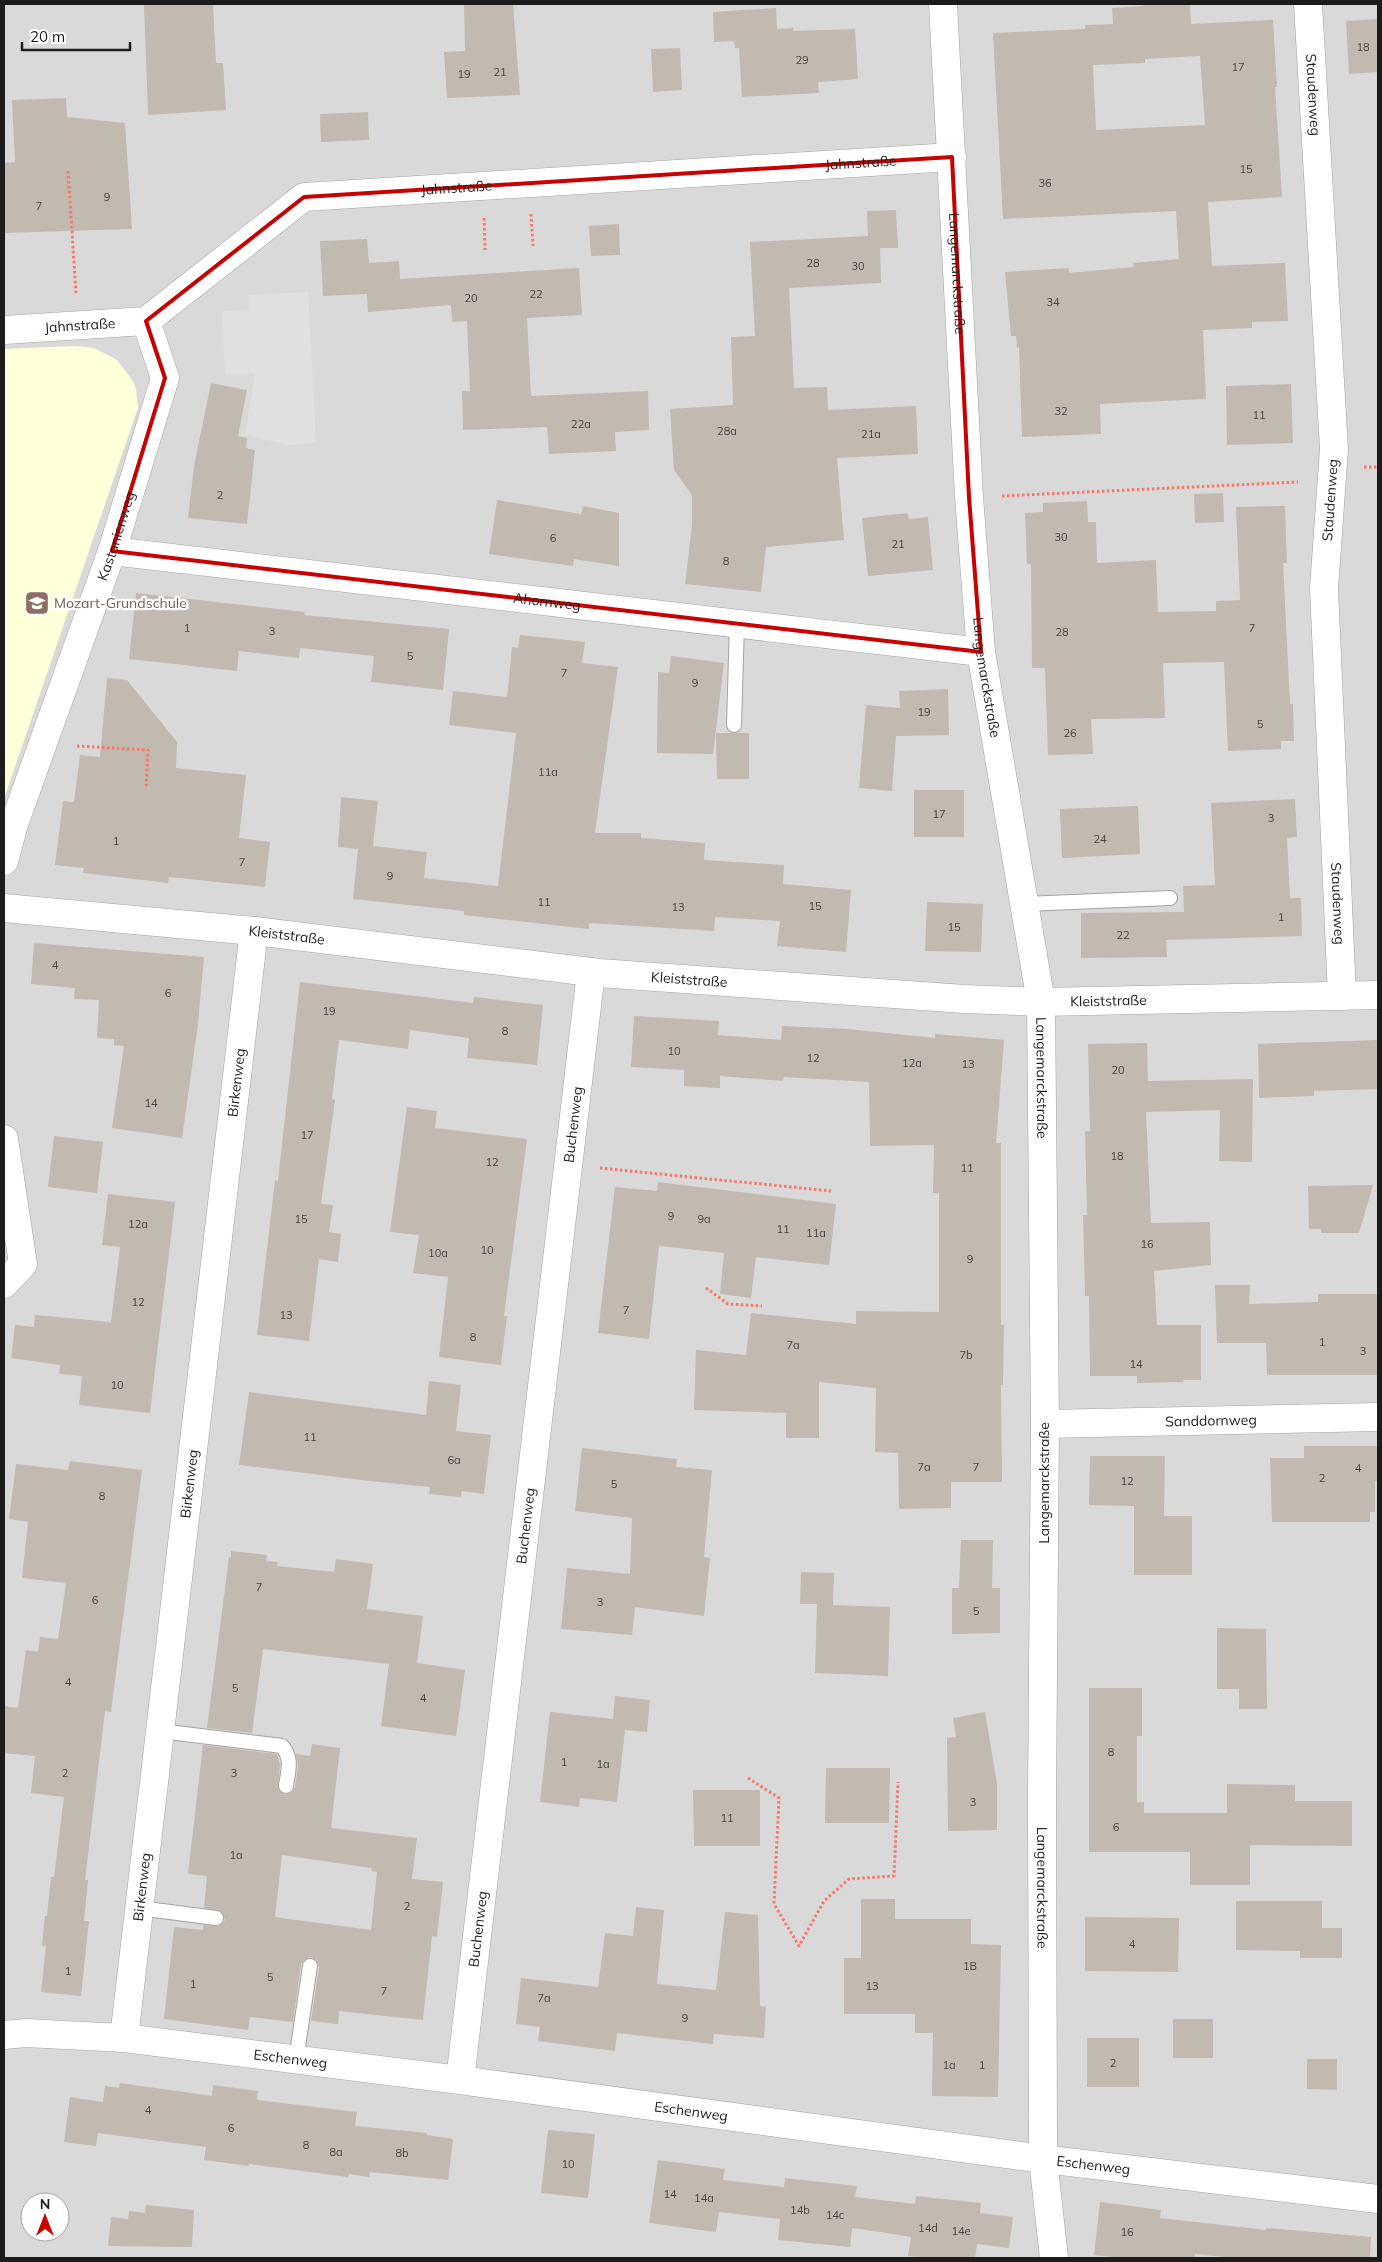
<svg xmlns="http://www.w3.org/2000/svg" width="1382" height="2262" font-family="Mulish,sans-serif">
<rect width="100%" height="100%" fill="#eeeae2"/>
<path fill="#dad9d9" fill-rule="evenodd" d="M4,4H1378V2258H4ZM30,2202H60V2232H30Z"/>
<polygon fill="#ffffda" points="76,346 94,348 117,360 133,381 136,389 138,408 4,799 4,349"/>
<polygon fill="#e0e0e0" points="308,292 316,443 289,445 245,435 255,374 225,374 222,311 249,310 248,295"/>
<g fill="#c2b9b1" fill-rule="evenodd">
<polygon points="144,4 213,4 216,63 223,63 226,110 148,115"/>
<polygon points="464,4 513,4 520,95 447,98 444,52 465,51"/>
<path d="M1142,4H1190L1191,24L1273,20L1277,87H1275L1282,197L1208,202L1212,266L1285,263L1288,321L1252,322V328L1203,330L1206,399L1100,404L1101,434L1022,437L1019,347L1017,348L1016,336H1011L1005,272L1069,268V273L1134,267L1133,263L1179,259L1176,211L1003,219L993,33L1085,29V25L1113,24L1112,8L1143,6ZM1200,56L1205,125L1096,130L1093,65L1145,63V59Z"/>
<polygon points="776,8 777,29 793,28 793,31 855,29 858,79 818,82 819,93 742,97 739,48 735,48 734,41 714,42 713,12"/>
<polygon points="1378,19 1378,72 1349,74 1346,21"/>
<polygon points="680,48 682,90 653,92 651,49"/>
<polygon points="66,98 67,117 125,123 132,229 4,233 4,163 15,162 12,100"/>
<polygon points="368,112 369,140 321,142 320,114"/>
<polygon points="896,210 898,248 880,248 881,283 789,288 794,388 827,387 828,410 916,406 918,454 837,458 844,540 766,547 761,592 685,584 692,525 692,495 674,470 670,409 733,405 731,337 755,336 750,242 868,236 867,211"/>
<polygon points="619,224 620,255 591,256 589,226"/>
<polygon points="367,239 369,263 399,261 400,279 579,268 582,315 527,318 531,396 648,391 649,430 615,432 616,451 549,454 547,427 463,430 462,391 470,391 467,321 452,322 451,305 368,312 367,294 323,296 320,241"/>
<polygon points="211,383 247,390 238,436 247,438 246,448 255,450 247,524 188,518 194,466"/>
<polygon points="1291,384 1293,443 1227,445 1226,386"/>
<polygon points="1223,493 1224,522 1195,523 1194,494"/>
<polygon points="497,500 581,514 583,506 619,513 619,566 574,559 573,566 489,554"/>
<polygon points="1087,501 1088,522 1096,522 1097,563 1156,560 1158,612 1216,611 1216,601 1240,600 1236,507 1285,506 1287,563 1283,563 1290,704 1293,704 1294,741 1281,741 1281,749 1228,751 1224,662 1163,663 1165,718 1091,719 1093,754 1048,755 1045,668 1032,668 1031,564 1027,564 1025,513 1043,512 1043,503"/>
<polygon points="908,513 909,519 928,517 933,570 868,576 862,518"/>
<polygon points="136,593 305,612 304,615 449,629 443,690 371,682 374,656 300,648 299,658 239,651 237,671 129,659"/>
<polygon points="520,635 585,642 582,663 618,667 595,833 641,833 641,838 705,843 704,860 784,865 783,884 851,890 846,952 777,946 780,921 715,917 714,931 589,923 589,929 464,915 464,911 353,899 358,849 338,847 341,797 378,801 373,846 427,852 424,878 498,886 516,733 449,725 453,691 507,697 512,647 518,648"/>
<polygon points="671,656 724,663 713,754 657,753 658,672 669,673"/>
<polygon points="107,678 127,680 177,742 176,768 246,775 239,838 270,842 265,887 169,877 168,883 83,873 84,868 55,865 63,801 74,802 80,755 100,757"/>
<polygon points="948,689 949,735 896,736 892,791 859,788 866,705 900,708 899,691"/>
<polygon points="716,733 749,733 749,779 717,779"/>
<rect x="914" y="790" width="50" height="47"/>
<polygon points="1295,799 1297,837 1287,838 1290,898 1301,898 1302,936 1166,940 1167,957 1081,958 1081,913 1184,912 1183,886 1215,885 1211,803"/>
<polygon points="1138,806 1140,854 1062,858 1060,809"/>
<polygon points="927,902 983,904 981,952 925,951"/>
<polygon points="34,943 204,957 198,1024 182,1138 112,1128 124,1046 114,1045 114,1039 97,1038 99,1000 74,999 75,988 31,984"/>
<polygon points="300,982 473,1003 474,997 543,1005 537,1065 467,1058 469,1038 410,1030 408,1049 339,1040 332,1099 335,1100 321,1204 333,1205 329,1232 341,1234 338,1262 319,1259 309,1341 257,1335 275,1180 278,1181"/>
<polygon points="634,1016 719,1021 718,1035 781,1040 782,1026 848,1029 935,1038 935,1034 1004,1040 996,1143 1001,1143 1001,1325 1004,1325 1003,1385 1001,1385 1002,1482 951,1482 951,1508 899,1509 898,1453 875,1452 876,1388 819,1382 819,1438 786,1438 786,1413 694,1410 696,1350 746,1355 751,1313 856,1324 856,1311 939,1312 939,1193 933,1193 934,1145 870,1146 869,1082 784,1077 783,1081 720,1076 720,1088 684,1086 684,1070 631,1067"/>
<polygon points="1378,1040 1378,1089 1314,1091 1314,1096 1259,1098 1258,1044"/>
<polygon points="1147,1043 1148,1081 1253,1079 1252,1162 1219,1161 1220,1110 1146,1112 1151,1223 1210,1222 1211,1265 1154,1271 1157,1325 1201,1325 1201,1380 1183,1380 1183,1382 1137,1383 1137,1376 1090,1376 1089,1296 1085,1296 1083,1215 1087,1215 1085,1131 1090,1131 1088,1044"/>
<polygon points="407,1107 437,1111 435,1128 527,1139 504,1316 507,1316 501,1365 439,1357 448,1277 413,1273 419,1235 390,1232"/>
<polygon points="54,1136 103,1142 97,1193 48,1187"/>
<polygon points="658,1182 836,1204 829,1265 756,1257 751,1298 720,1294 724,1253 659,1246 649,1339 598,1333 615,1187 657,1191"/>
<polygon points="1373,1185 1359,1233 1321,1233 1321,1229 1309,1229 1308,1186"/>
<polygon points="108,1194 175,1202 150,1413 79,1405 82,1376 59,1374 60,1365 11,1358 15,1325 34,1327 35,1315 111,1322 120,1247 102,1245"/>
<polygon points="1215,1285 1250,1285 1249,1304 1318,1302 1318,1294 1378,1294 1378,1375 1267,1375 1266,1343 1217,1343"/>
<polygon points="429,1381 461,1385 456,1431 491,1435 484,1494 462,1491 461,1497 429,1494 430,1487 378,1482 239,1465 249,1392 426,1415"/>
<polygon points="1304,1446 1378,1446 1378,1481 1375,1481 1375,1512 1370,1512 1370,1522 1272,1522 1270,1458 1304,1458"/>
<polygon points="582,1448 677,1459 676,1467 712,1470 704,1557 710,1558 704,1616 635,1607 632,1635 561,1629 567,1568 630,1574 632,1518 575,1511"/>
<polygon points="1090,1456 1165,1456 1164,1516 1192,1516 1192,1575 1134,1575 1134,1506 1089,1505"/>
<polygon points="70,1461 142,1470 111,1712 105,1711 85,1880 88,1880 84,1921 89,1921 81,1996 41,1992 46,1946 42,1946 45,1916 47,1916 51,1877 54,1877 64,1797 31,1793 35,1756 4,1753 4,1706 18,1708 26,1650 38,1652 40,1637 58,1639 66,1583 22,1578 28,1522 9,1519 16,1464 68,1470"/>
<polygon points="961,1540 993,1540 992,1588 1000,1588 1000,1633 952,1634 952,1588 959,1588"/>
<polygon points="231,1551 267,1555 266,1561 278,1562 277,1566 334,1572 336,1559 373,1564 367,1609 423,1616 417,1663 465,1670 456,1736 381,1726 389,1664 263,1649 252,1733 207,1728 229,1557 231,1557"/>
<polygon points="801,1572 834,1573 833,1605 890,1607 888,1676 815,1673 817,1604 800,1604"/>
<polygon points="1217,1628 1266,1629 1267,1709 1239,1709 1239,1689 1217,1689"/>
<polygon points="1089,1688 1142,1688 1142,1736 1137,1736 1137,1802 1144,1802 1144,1813 1227,1813 1227,1784 1295,1785 1295,1801 1352,1801 1352,1846 1250,1845 1250,1885 1190,1885 1190,1852 1089,1852"/>
<polygon points="615,1696 650,1700 647,1732 625,1730 617,1802 580,1798 579,1807 540,1802 550,1712 613,1719"/>
<polygon points="985,1712 997,1784 997,1830 948,1831 947,1738 956,1737 953,1718"/>
<path d="M312,1744L340,1748L331,1828L417,1838L412,1879L443,1882L437,1937L432,1936L423,2020L339,2011L338,2024L311,2021L319,1967L316,1960L311,1957L304,1960L301,1964L293,2022L250,2017L248,2030L164,2019L174,1927L203,1930V1925L219,1926L225,1920L221,1911L204,1908L207,1876L188,1874L203,1745L277,1754L280,1765L278,1789L285,1795L292,1792L295,1787L298,1766L296,1754L310,1756ZM282,1855L372,1868L371,1871L377,1872L371,1930L275,1917Z"/>
<polygon points="826,1768 890,1768 889,1823 825,1823"/>
<polygon points="693,1790 760,1790 760,1846 694,1846"/>
<polygon points="861,1899 895,1899 895,1919 971,1919 971,1944 1001,1945 998,2097 932,2096 933,2033 915,2033 915,2014 844,2014 844,1958 861,1958"/>
<polygon points="1236,1901 1322,1901 1322,1928 1342,1928 1342,1958 1300,1958 1300,1951 1236,1950"/>
<polygon points="636,1907 664,1910 657,1984 716,1990 725,1912 758,1915 760,2006 766,2007 764,2038 714,2034 713,2044 617,2033 615,2051 538,2041 540,2027 516,2024 521,1978 598,1987 605,1933 633,1936"/>
<polygon points="1085,1917 1179,1918 1178,1972 1085,1971"/>
<rect x="1173" y="2019" width="40" height="39"/>
<rect x="1087" y="2038" width="52" height="49"/>
<polygon points="1307,2059 1337,2059 1337,2090 1307,2089"/>
<polygon points="120,2083 212,2096 213,2085 258,2091 257,2100 357,2112 355,2126 427,2133 427,2135 453,2139 448,2180 370,2172 369,2177 349,2174 348,2177 249,2164 249,2166 204,2160 206,2147 98,2133 96,2146 64,2142 70,2097 103,2102 105,2086 119,2088"/>
<polygon points="548,2130 595,2134 588,2198 541,2193"/>
<polygon points="658,2160 725,2169 723,2180 784,2187 785,2178 857,2186 855,2197 915,2204 916,2196 981,2203 980,2213 1013,2217 1009,2248 977,2244 975,2258 925,2258 908,2256 911,2237 881,2232 852,2228 850,2247 778,2240 780,2219 719,2212 716,2232 649,2223"/>
<polygon points="1100,2202 1161,2210 1160,2218 1266,2230 1266,2228 1371,2237 1370,2258 1234,2258 1195,2254 1194,2258 1122,2258 1094,2255"/>
<polygon points="146,2205 194,2210 192,2247 108,2246 111,2217 128,2219 129,2211 145,2213"/>
</g>
<g fill="none" stroke-linecap="round" stroke-linejoin="round">
<defs>
<g id="service">
<polyline points="734,725 737,623"/>
<polyline points="1024,904 1170,898"/>
<path d="M160,1731L282,1746C293,1759 288,1771 286,1786"/>
<polyline points="139,1908 216,1918"/>
<polyline points="296,2060 310,1966"/>
</g>
<g id="minor">
<path id="s1" d="M943,4L969,497L981,652L1041,1002L1045,1424L1042,1796L1043,2159L1054,2258"/>
<path id="s2" d="M1308,4L1334,449L1324,588L1342,996"/>
<path id="s3" d="M4,330L146,321L304,197L952,157"/>
<path id="s4" d="M112,551L981,652"/>
<path id="s5" d="M4,861L14,824L112,551L165,378L146,321"/>
<path id="s6" d="M4,908L254,931L599,973L964,999L1041,1002L1378,995"/>
<polyline points="4,1139 23,1264 4,1284"/>
<path id="s7" d="M1045,1424L1378,1417"/>
<path id="s8" d="M4,2035L26,2033L124,2038L460,2080L1043,2159L1378,2199"/>
<path id="s9" d="M124,2038L254,931"/>
<path id="s10" d="M460,2080L591,972"/>
</g>
</defs>
<use href="#service" stroke="#a3a3a3" stroke-width="16"/>
<use href="#minor" stroke="#a3a3a3" stroke-width="29"/>
<g stroke="#f97668" stroke-width="3" stroke-dasharray="2.5 2.5" stroke-linecap="butt">
<polyline points="68,171 76,293"/>
<polyline points="531,214 533,246"/>
<polyline points="484,218 485,250"/>
<polyline points="1364,467 1378,467"/>
<polyline points="1002,496 1298,482"/>
<polyline points="77,746 148,750 146,789"/>
<polyline points="600,1168 831,1191"/>
<polyline points="706,1288 728,1304 762,1306"/>
<polyline points="748,1778 779,1798 774,1904 799,1946 824,1901 849,1879 894,1876 898,1782"/>
</g>
<use href="#service" stroke="#fff" stroke-width="14"/>
<use href="#minor" stroke="#fff" stroke-width="28"/>
</g>
<path fill="none" stroke="#c80102" stroke-width="4" stroke-linejoin="round" d="M952,157L969,497L981,652L112,551L165,378L146,321L304,197Z"/>
<defs>
<symbol id="school-square" viewBox="-11 -11 22 22"><rect x="-9" y="-9" width="18" height="18" rx="4" fill="#8d6e63" stroke="#fff"/><path d="M0-5L7-2L0 1L-7-2ZM-4 1L0 2.5L4 1V4Q0 6-4 4Z" fill="#fff"/></symbol>
</defs>
<g fill-rule="evenodd">
<use href="#school-square" x="23" y="589" width="28" height="28"/>
</g>
<g text-anchor="middle" stroke-width="4.5" stroke-linejoin="round" paint-order="stroke">
<g font-size="11" fill="#464341">
<text x="1363" y="51">18</text>
<text x="802" y="64">29</text>
<text x="1238" y="71">17</text>
<text x="500" y="76">21</text>
<text x="464" y="78">19</text>
<text x="1246" y="173">15</text>
<text x="1045" y="187">36</text>
<text x="107" y="201">9</text>
<text x="39" y="210">7</text>
<text x="813" y="267">28</text>
<text x="858" y="270">30</text>
<text x="536" y="298">22</text>
<text x="471" y="302">20</text>
<text x="1053" y="306">34</text>
<text x="1061" y="415">32</text>
<text x="1259" y="419">11</text>
<text x="581" y="428">22a</text>
<text x="727" y="435">28a</text>
<text x="871" y="438">21a</text>
<text x="220" y="499">2</text>
<text x="1061" y="541">30</text>
<text x="553" y="542">6</text>
<text x="898" y="548">21</text>
<text x="726" y="565">8</text>
<text x="187" y="632">1</text>
<text x="1252" y="632">7</text>
<text x="272" y="635">3</text>
<text x="1062" y="636">28</text>
<text x="410" y="660">5</text>
<text x="564" y="677">7</text>
<text x="695" y="687">9</text>
<text x="924" y="716">19</text>
<text x="1260" y="728">5</text>
<text x="1070" y="737">26</text>
<text x="548" y="776">11a</text>
<text x="939" y="818">17</text>
<text x="1271" y="822">3</text>
<text x="1100" y="843">24</text>
<text x="116" y="845">1</text>
<text x="242" y="866">7</text>
<text x="390" y="880">9</text>
<text x="544" y="906">11</text>
<text x="815" y="910">15</text>
<text x="678" y="911">13</text>
<text x="1281" y="921">1</text>
<text x="954" y="931">15</text>
<text x="1123" y="939">22</text>
<text x="55" y="969">4</text>
<text x="168" y="997">6</text>
<text x="329" y="1015">19</text>
<text x="505" y="1035">8</text>
<text x="674" y="1055">10</text>
<text x="813" y="1062">12</text>
<text x="912" y="1067">12a</text>
<text x="968" y="1068">13</text>
<text x="1118" y="1074">20</text>
<text x="151" y="1107">14</text>
<text x="307" y="1139">17</text>
<text x="1117" y="1160">18</text>
<text x="492" y="1166">12</text>
<text x="967" y="1172">11</text>
<text x="671" y="1220">9</text>
<text x="301" y="1223">15</text>
<text x="704" y="1223">9a</text>
<text x="138" y="1228">12a</text>
<text x="783" y="1233">11</text>
<text x="816" y="1237">11a</text>
<text x="1147" y="1248">16</text>
<text x="487" y="1254">10</text>
<text x="438" y="1257">10a</text>
<text x="970" y="1263">9</text>
<text x="138" y="1306">12</text>
<text x="626" y="1314">7</text>
<text x="286" y="1319">13</text>
<text x="473" y="1341">8</text>
<text x="1322" y="1346">1</text>
<text x="793" y="1349">7a</text>
<text x="1363" y="1355">3</text>
<text x="966" y="1359">7b</text>
<text x="1136" y="1368">14</text>
<text x="117" y="1389">10</text>
<text x="310" y="1441">11</text>
<text x="454" y="1464">6a</text>
<text x="924" y="1471">7a</text>
<text x="976" y="1471">7</text>
<text x="1358" y="1472">4</text>
<text x="1322" y="1482">2</text>
<text x="1127" y="1485">12</text>
<text x="614" y="1488">5</text>
<text x="102" y="1500">8</text>
<text x="259" y="1591">7</text>
<text x="95" y="1604">6</text>
<text x="600" y="1606">3</text>
<text x="976" y="1615">5</text>
<text x="68" y="1686">4</text>
<text x="235" y="1692">5</text>
<text x="423" y="1702">4</text>
<text x="1111" y="1756">8</text>
<text x="564" y="1766">1</text>
<text x="603" y="1768">1a</text>
<text x="65" y="1777">2</text>
<text x="234" y="1777">3</text>
<text x="973" y="1806">3</text>
<text x="727" y="1822">11</text>
<text x="1116" y="1831">6</text>
<text x="236" y="1859">1a</text>
<text x="407" y="1910">2</text>
<text x="1132" y="1948">4</text>
<text x="970" y="1970">1B</text>
<text x="68" y="1975">1</text>
<text x="270" y="1981">5</text>
<text x="193" y="1988">1</text>
<text x="872" y="1990">13</text>
<text x="384" y="1995">7</text>
<text x="544" y="2002">7a</text>
<text x="685" y="2022">9</text>
<text x="1113" y="2067">2</text>
<text x="949" y="2069">1a</text>
<text x="982" y="2069">1</text>
<text x="148" y="2114">4</text>
<text x="231" y="2132">6</text>
<text x="306" y="2149">8</text>
<text x="336" y="2156">8a</text>
<text x="402" y="2157">8b</text>
<text x="568" y="2168">10</text>
<text x="670" y="2198">14</text>
<text x="704" y="2202">14a</text>
<text x="800" y="2214">14b</text>
<text x="835" y="2219">14c</text>
<text x="928" y="2232">14d</text>
<text x="961" y="2235">14e</text>
<text x="1127" y="2236">16</text>
</g>
<g font-size="14" fill="#1c1c1c" stroke="#fff">
<text dy="5" stroke="none"><textPath href="#s2" startOffset="91">Staudenweg</textPath></text>
<text dy="5" stroke="none"><textPath href="#s3" startOffset="901">Jahnstraße</textPath></text>
<text dy="5" stroke="none"><textPath href="#s3" startOffset="496">Jahnstraße</textPath></text>
<text dy="5" stroke="none"><textPath href="#s1" startOffset="270">Langemarckstraße</textPath></text>
<text dy="5" stroke="none"><textPath href="#s3" startOffset="76">Jahnstraße</textPath></text>
<text transform="translate(1330 500) rotate(-86)" y="5">Staudenweg</text>
<text dy="5" stroke="none"><textPath href="#s5" startOffset="344">Kastanienweg</textPath></text>
<text dy="5" stroke="none"><textPath href="#s4" startOffset="438">Ahornweg</textPath></text>
<text dy="5" stroke="none"><textPath href="#s1" startOffset="675">Langemarckstraße</textPath></text>
<text dy="5" stroke="none"><textPath href="#s2" startOffset="901">Staudenweg</textPath></text>
<text dy="5" stroke="none"><textPath href="#s6" startOffset="284">Kleiststraße</textPath></text>
<text dy="5" stroke="none"><textPath href="#s6" startOffset="689">Kleiststraße</textPath></text>
<text dy="5" stroke="none"><textPath href="#s6" startOffset="1109">Kleiststraße</textPath></text>
<text dy="5" stroke="none"><textPath href="#s1" startOffset="1080">Langemarckstraße</textPath></text>
<text dy="5" stroke="none"><textPath href="#s9" startOffset="962">Birkenweg</textPath></text>
<text dy="5" stroke="none"><textPath href="#s10" startOffset="962">Buchenweg</textPath></text>
<text dy="5" stroke="none"><textPath href="#s7" startOffset="166">Sanddornweg</textPath></text>
<text transform="translate(1044 1483) rotate(-90)" y="5">Langemarckstraße</text>
<text dy="5" stroke="none"><textPath href="#s9" startOffset="558">Birkenweg</textPath></text>
<text dy="5" stroke="none"><textPath href="#s10" startOffset="558">Buchenweg</textPath></text>
<text dy="5" stroke="none"><textPath href="#s9" startOffset="152">Birkenweg</textPath></text>
<text dy="5" stroke="none"><textPath href="#s1" startOffset="1890">Langemarckstraße</textPath></text>
<text dy="5" stroke="none"><textPath href="#s10" startOffset="152">Buchenweg</textPath></text>
<text dy="5" stroke="none"><textPath href="#s8" startOffset="288">Eschenweg</textPath></text>
<text dy="5" stroke="none"><textPath href="#s8" startOffset="692">Eschenweg</textPath></text>
<text dy="5" stroke="none"><textPath href="#s8" startOffset="1098">Eschenweg</textPath></text>
</g>
<g font-size="14" fill="#785e54" stroke="#fff" text-anchor="start">
<text x="54" y="608">Mozart-Grundschule</text>
</g>
</g>
<rect width="1382" height="2262" fill="none" stroke="#1c1c1c" stroke-width="10"/>
<g transform="translate(45 2217)"><circle r="24" fill="#ffffff" stroke="#a4a4a4"/>
<path d="M0-4L9 19L0 12L-9 19Z" fill="#c80102"/>
<text y="-8" font-size="14" font-weight="bold" text-anchor="middle" fill="#1c1c1c">N</text>
</g>
<path d="M22 42v8h108v-8" fill="none" stroke="#1c1c1c" stroke-width="2.5"/>
<text x="30" y="42" font-size="15" fill="#1c1c1c" stroke="#ffffff" stroke-width="4" paint-order="stroke">20 m</text>
</svg>
